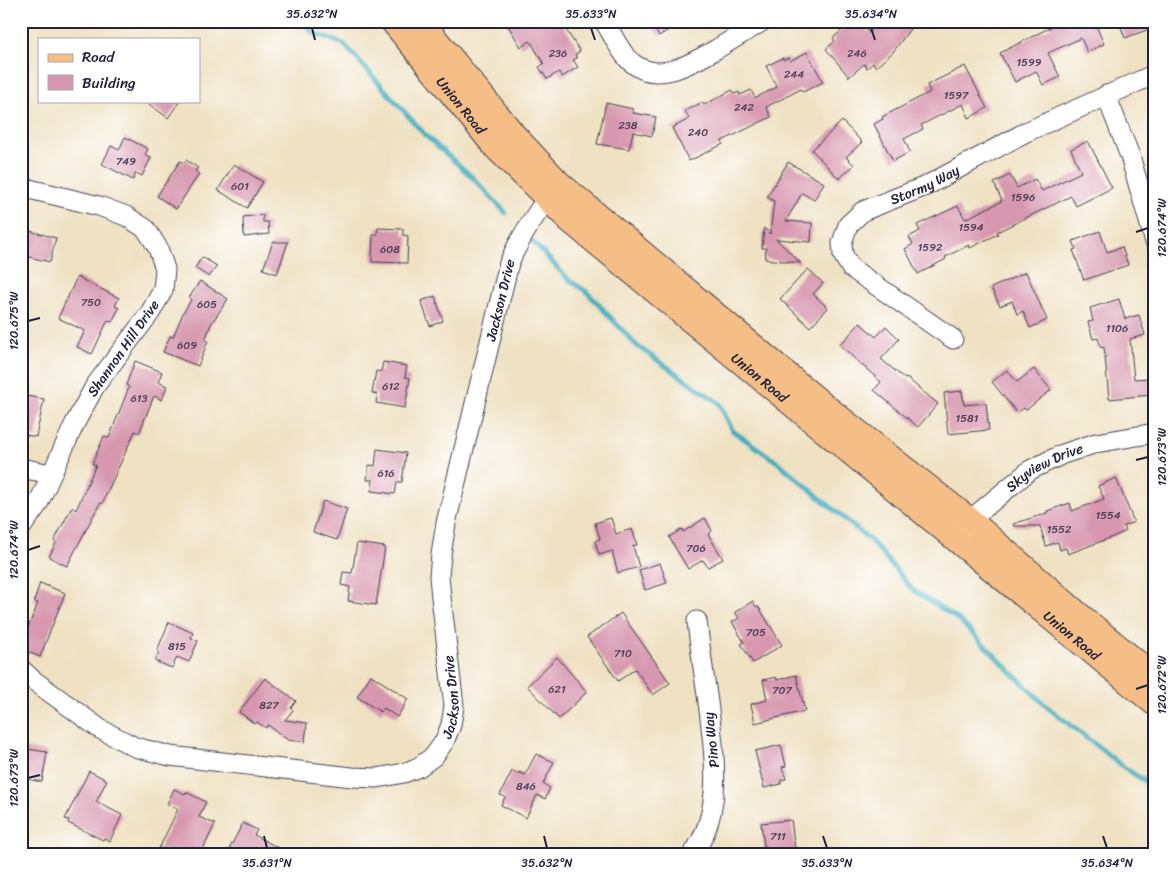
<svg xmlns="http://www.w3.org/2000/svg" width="1176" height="876" font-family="Sriracha,sans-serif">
<rect width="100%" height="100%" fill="#fff"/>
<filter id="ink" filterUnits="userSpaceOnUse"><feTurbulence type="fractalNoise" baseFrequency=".02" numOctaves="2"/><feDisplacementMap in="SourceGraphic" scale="10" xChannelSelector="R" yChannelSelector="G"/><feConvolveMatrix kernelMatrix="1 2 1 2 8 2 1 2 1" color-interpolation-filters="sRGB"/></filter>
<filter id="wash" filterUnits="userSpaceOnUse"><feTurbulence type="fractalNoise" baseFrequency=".0096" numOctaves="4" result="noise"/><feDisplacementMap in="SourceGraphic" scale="20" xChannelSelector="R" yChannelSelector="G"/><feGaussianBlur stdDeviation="1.12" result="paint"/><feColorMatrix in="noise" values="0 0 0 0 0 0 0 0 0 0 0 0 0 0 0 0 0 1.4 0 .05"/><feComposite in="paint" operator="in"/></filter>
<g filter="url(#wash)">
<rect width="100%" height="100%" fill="#efe1c2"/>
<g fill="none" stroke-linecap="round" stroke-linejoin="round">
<g stroke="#40adbe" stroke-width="5">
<polyline points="303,21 313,33 344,44 426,136 471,176 506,213"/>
<polyline points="533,242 569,280 587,292 637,346 719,403 733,431 780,464 871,541 913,590 959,620 1046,706 1125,768 1155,788"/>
</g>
</g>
<g id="blocks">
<g fill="#d797ae">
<polygon points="505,21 560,21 580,51 575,55 577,58 573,60 578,67 562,77 559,72 547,79 539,67 544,64 530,41 521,47"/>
<polygon points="649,21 683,21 659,36"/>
<polygon points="853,21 859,21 869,33 879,21 916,21 893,52 876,67 873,63 867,68 864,64 849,77 826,49 835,41 833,38"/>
<polygon points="1048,21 1094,21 1104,44 1087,52 1081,38 1048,53 1060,77 1043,85 1036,71 1015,82 1000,53 1051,27"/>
<polygon points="1119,21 1155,21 1155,27 1125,38"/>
<polygon points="807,52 823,82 803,92 801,89 766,107 771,117 722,141 723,144 689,161 672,128 689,119 685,111 703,102 704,105 732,90 735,94 739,92 740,95 751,90 755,98 777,87 766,66 783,58 784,60 789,57 790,61"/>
<polygon points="965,66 987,108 969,118 963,104 921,125 923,129 904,139 910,152 893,161 874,124 883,119 882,117 930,92 927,85"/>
<polygon points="145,101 180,101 168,118"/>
<polygon points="606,103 633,109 633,113 656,117 652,136 633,132 629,149 597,144"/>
<polygon points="842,121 862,142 846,157 854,165 839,179 812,150"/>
<polygon points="125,137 148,149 145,155 151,158 142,176 136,173 133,180 102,164 111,146 119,150"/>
<polygon points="1088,141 1112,188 1076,206 1071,196 997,232 998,234 970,248 969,245 945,257 946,259 918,274 905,249 913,244 909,237 920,231 917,225 958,206 965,219 1002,201 994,183 1010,175 1017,188 1035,179 1042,191 1081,172 1071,149"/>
<polygon points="186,160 198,168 195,171 199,174 176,209 157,196 180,161 184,163"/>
<polygon points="788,162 824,183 814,200 802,193 786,221 812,223 811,242 776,239 801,263 765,259 766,248 762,248 764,228 770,234 774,201 767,197"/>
<polygon points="234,164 263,182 247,208 218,190"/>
<polygon points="263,215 263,222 268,222 269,234 244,237 243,217"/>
<polygon points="378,228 403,229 403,235 408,236 407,263 372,262 373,235 377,235"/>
<polygon points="26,230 56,238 50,262 21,255 21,238 24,238"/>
<polygon points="1100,231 1107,252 1122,247 1128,265 1084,280 1073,250 1076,249 1073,241"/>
<polygon points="273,242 288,242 277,274 263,269"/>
<polygon points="202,257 217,266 209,277 195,268"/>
<polygon points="808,269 823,283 813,294 828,308 810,327 780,299"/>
<polygon points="1026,272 1047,320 1030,328 1023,311 1017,314 1012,301 1000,306 991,288"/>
<polygon points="77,277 119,298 115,306 119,308 112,322 108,320 92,354 77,347 85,331 58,318"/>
<polygon points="200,281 228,299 211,324 205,340 208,341 198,366 163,352 170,336 173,337 183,313 191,300 189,298"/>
<polygon points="435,296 443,321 430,326 421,301"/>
<polygon points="1119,299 1125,319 1139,315 1145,335 1130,339 1134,379 1150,378 1151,395 1109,399 1104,347 1101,348 1098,338 1093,339 1088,322 1093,321 1090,308"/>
<polygon points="860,323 876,337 886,326 899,339 881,359 905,379 907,378 938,404 918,427 874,390 881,382 840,345"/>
<polygon points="135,361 162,372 158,382 167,386 162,400 154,396 139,433 135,431 102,504 100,503 67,566 49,557 56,543 54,541 72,507 76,510 96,465 92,464 104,436 109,438 129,387 126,385"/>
<polygon points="383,362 407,366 405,377 410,378 405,408 376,403 377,394 372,393 376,371 381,372"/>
<polygon points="1034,369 1051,390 1026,410 1024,408 1017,413 992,382 1007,370 1017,382"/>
<polygon points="962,391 964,405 986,403 989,430 948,434 944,393"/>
<polygon points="21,395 44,399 36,437 21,434"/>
<polygon points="377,449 406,453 402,482 397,482 395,494 371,491 373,480 367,480 369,465 375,466"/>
<polygon points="1116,478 1134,522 1124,526 1126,531 1115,536 1068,554 1066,548 1060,550 1058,542 1046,546 1040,526 1014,526 1013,524 1047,513 1047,511 1070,503 1072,511 1104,499 1098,486"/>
<polygon points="323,501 347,509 337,540 313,532"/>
<polygon points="611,518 616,534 632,529 637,545 633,546 639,567 618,573 612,551 599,555 595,541 600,539 595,523"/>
<polygon points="705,518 712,531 708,534 723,559 708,567 703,560 688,569 669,537 682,529 683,532"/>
<polygon points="357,543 385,547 376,605 348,601 350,587 341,585 343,572 352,573"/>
<polygon points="660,563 667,583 645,590 639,570"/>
<polygon points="40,583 65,593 40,657 21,649 21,645 38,603 34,601"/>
<polygon points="753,601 756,607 758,606 782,645 753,663 741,644 744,642 732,622 739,618 735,612"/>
<polygon points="621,613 670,683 653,695 635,669 618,681 587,637"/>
<polygon points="169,622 193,633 191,638 198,641 189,662 177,657 172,668 155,661 159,652 157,651"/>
<polygon points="557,657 587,692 559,719 527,686"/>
<polygon points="371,675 408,699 397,717 384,708 381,712 357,697"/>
<polygon points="796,675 805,711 755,723 751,704 767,700 763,680 776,677 777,680"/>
<polygon points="265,678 296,701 291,708 293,710 285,720 307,723 305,742 288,740 268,725 266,728 257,722 255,724 239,712"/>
<polygon points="781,745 786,766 782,767 786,779 781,780 781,784 764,788 755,751"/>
<polygon points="21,748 47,752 42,782 21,778"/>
<polygon points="536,754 554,762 543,784 550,788 545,799 537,795 526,818 501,805 505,797 500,795 512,771 518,774 519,772 525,775"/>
<polygon points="89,771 107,780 96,802 122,815 110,841 104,838 103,840 68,823 69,820 65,819"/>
<polygon points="174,789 185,794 186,792 206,802 199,817 215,824 200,855 156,855 178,809 167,804"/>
<polygon points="791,820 796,855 765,855 761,823"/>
<polygon points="243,823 257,830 254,835 292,855 226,855"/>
</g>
</g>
</g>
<g filter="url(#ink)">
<use href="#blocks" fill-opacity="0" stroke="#413f4f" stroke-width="1"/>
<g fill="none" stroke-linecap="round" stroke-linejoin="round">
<defs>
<g id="minor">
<path d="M604,21C612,33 619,50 629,60C656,87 694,62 720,47C734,38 749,30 763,21"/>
<polyline points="1106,95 1130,156 1155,242"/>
<polyline points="21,187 99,206 126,216 146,229 158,248 165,269 163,290 150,313 95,386 75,423 38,504 21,528"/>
<path id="s1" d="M953,339L851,268L843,255L842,243L848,225L863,211L926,186L1026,132L1155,74"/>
<polyline points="21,468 51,474"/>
<path id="s2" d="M962,530L970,520L1030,470L1063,454L1096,443L1155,433"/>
<path id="s3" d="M21,669L33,680L100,729L135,747L170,756L352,777L377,778L404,773L419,767L434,756L444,742L451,725L454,706L441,597L439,576L441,555L446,523L509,263C521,235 537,212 555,188"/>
<path d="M692,855C725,811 714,752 708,702C704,675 700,648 697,621"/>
</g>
<g id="major">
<path id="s4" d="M392,21L496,148L569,220L1155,704"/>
<polyline points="421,21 515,136 559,183 820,402 970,520 1076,612 1155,677"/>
</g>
</defs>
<use href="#minor" stroke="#413f4f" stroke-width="21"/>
<use href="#major" stroke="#413f4f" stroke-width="26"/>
<use href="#minor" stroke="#fff" stroke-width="19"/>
<use href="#major" stroke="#f6be87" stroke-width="24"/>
</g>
</g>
<path fill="none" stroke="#22223b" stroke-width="2" d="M312,28L315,40M591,28L595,40M871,28L875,40M1136,232L1148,228M28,321L40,318M1136,460L1148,457M28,550L40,546M1136,689L1148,685M28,778L40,775M264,836L267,848M544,836L547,848M823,836L827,848M1103,836L1107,848"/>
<g text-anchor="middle" stroke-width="4" stroke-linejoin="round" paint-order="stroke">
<g font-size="11" fill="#4f3f58">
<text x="558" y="57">236</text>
<text x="857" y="57">246</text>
<text x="1029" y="66">1599</text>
<text x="794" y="78">244</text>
<text x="956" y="99">1597</text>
<text x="744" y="111">242</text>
<text x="628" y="129">238</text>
<text x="698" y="136">240</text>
<text x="126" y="165">749</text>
<text x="240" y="190">601</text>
<text x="1023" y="201">1596</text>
<text x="971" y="231">1594</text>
<text x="930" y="251">1592</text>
<text x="390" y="253">608</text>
<text x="91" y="306">750</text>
<text x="207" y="308">605</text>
<text x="1117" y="332">1106</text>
<text x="187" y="349">609</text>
<text x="391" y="390">612</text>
<text x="139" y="402">613</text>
<text x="967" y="422">1581</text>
<text x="386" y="477">616</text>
<text x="1108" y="519">1554</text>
<text x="1059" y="533">1552</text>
<text x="696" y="552">706</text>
<text x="756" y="636">705</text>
<text x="177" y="650">815</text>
<text x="623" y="657">710</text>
<text x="557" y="693">621</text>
<text x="782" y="694">707</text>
<text x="269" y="709">827</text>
<text x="526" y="790">846</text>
<text x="778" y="840">711</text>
</g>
<g font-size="14" fill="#22223b" stroke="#fff">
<text dy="5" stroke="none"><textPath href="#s4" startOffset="109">Union Road</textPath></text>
<text dy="5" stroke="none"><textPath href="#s1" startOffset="258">Stormy Way</textPath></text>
<text dy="5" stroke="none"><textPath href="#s3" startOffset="914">Jackson Drive</textPath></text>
<text transform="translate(123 348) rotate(-55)" y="5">Shannon Hill Drive</text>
<text dy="5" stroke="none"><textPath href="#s4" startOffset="514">Union Road</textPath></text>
<text dy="5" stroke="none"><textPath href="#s2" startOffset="105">Skyview Drive</textPath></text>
<text dy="5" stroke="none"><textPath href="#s4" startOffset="919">Union Road</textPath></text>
<text dy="5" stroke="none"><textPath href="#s3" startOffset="509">Jackson Drive</textPath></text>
<text transform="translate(711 740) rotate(-96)" y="5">Pino Way</text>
</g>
</g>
<rect width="1176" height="876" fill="none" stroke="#fff" stroke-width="55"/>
<rect x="38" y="38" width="162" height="65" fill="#ffffff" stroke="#a7a7b1"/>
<rect x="48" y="54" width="25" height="8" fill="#f6be87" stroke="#a7a7b1"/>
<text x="82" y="62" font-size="15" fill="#22223b">Road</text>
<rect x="48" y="75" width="25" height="15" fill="#d797ae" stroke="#a7a7b1"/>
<text x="82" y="88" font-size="15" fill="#22223b">Building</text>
<rect x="28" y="28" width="1120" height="820" fill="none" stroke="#22223b" stroke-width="2"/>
<g font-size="12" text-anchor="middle" fill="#22223b">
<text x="312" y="18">35.632°N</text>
<text x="591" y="18">35.633°N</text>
<text x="871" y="18">35.634°N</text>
<text transform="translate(1162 228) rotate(-90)" y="4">120.674°W</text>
<text transform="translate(14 321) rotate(-90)" y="4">120.675°W</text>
<text transform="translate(1162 457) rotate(-90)" y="4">120.673°W</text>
<text transform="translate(14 550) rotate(-90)" y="4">120.674°W</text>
<text transform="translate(1162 685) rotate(-90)" y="4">120.672°W</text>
<text transform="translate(14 778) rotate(-90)" y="4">120.673°W</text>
<text x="267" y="867">35.631°N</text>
<text x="547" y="867">35.632°N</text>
<text x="827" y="867">35.633°N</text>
<text x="1107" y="867">35.634°N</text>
</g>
</svg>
